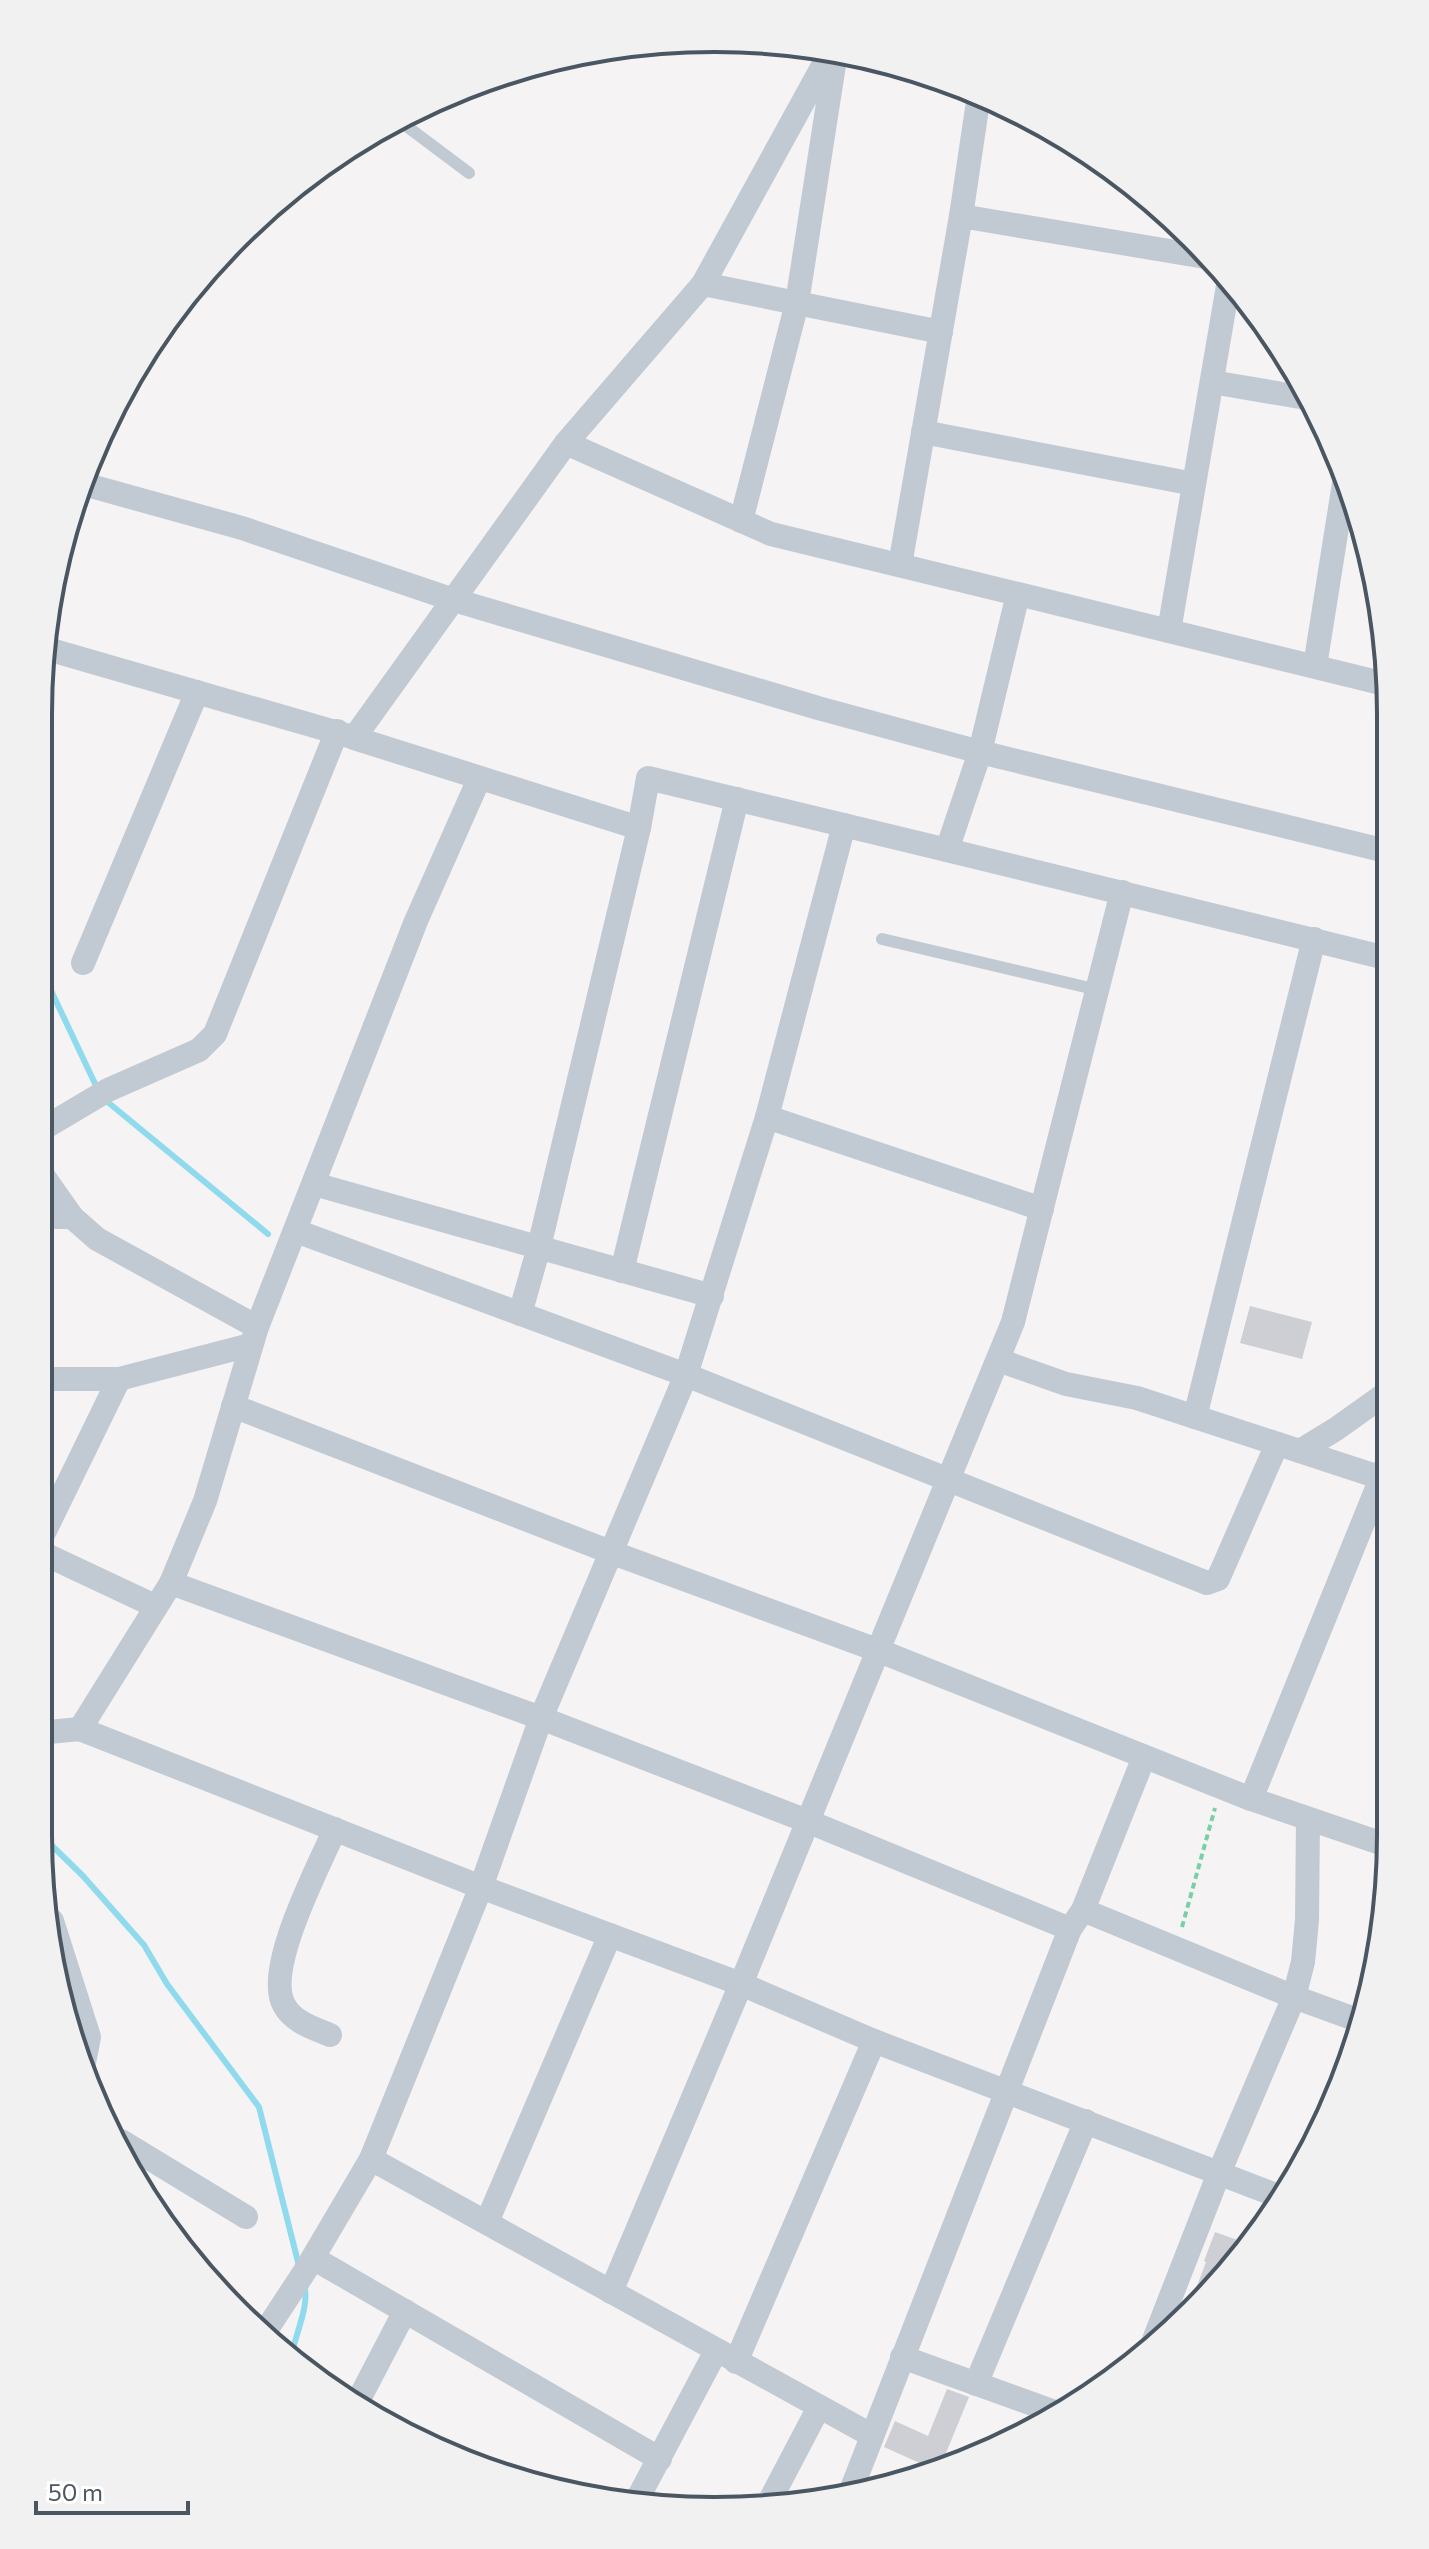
<svg xmlns="http://www.w3.org/2000/svg" width="1429" height="2549" font-family="Commissioner,sans-serif">
<rect width="100%" height="100%" fill="#f5f3f3"/>
<g fill="none" stroke-linecap="round" stroke-linejoin="round">
<g stroke="#90daee" stroke-width="6">
<polyline points="39,965 98,1090"/>
<polyline points="104,1099 268,1234"/>
<polyline points="38,1832 83,1876 144,1945 167,1984 259,2107 299,2266"/>
<path d="M292,2354C296,2331 310,2306 304,2284"/>
</g>
</g>
<g fill="#cdcfd5">
<polygon points="1250,1306 1312,1322 1302,1359 1240,1343"/>
<polygon points="1215,2232 1243,2242 1193,2303 1191,2302 1206,2262 1204,2261"/>
<polygon points="947,2389 969,2397 946,2453 967,2461 933,2469 884,2447 895,2421 928,2436"/>
</g>
<g fill="none" stroke-linecap="round" stroke-linejoin="round">
<polyline stroke="#7ad0a6" stroke-width="4" stroke-dasharray="6 4" stroke-linecap="butt" points="1182,1927 1215,1808"/>
<g stroke="#c1cad2" stroke-width="12">
<polyline points="397,119 469,173"/>
<polyline points="882,939 1098,990"/>
</g>
<g stroke="#c1cad2" stroke-width="24">
<polyline points="961,216 1211,258"/>
<polyline points="703,284 941,332"/>
<polyline points="1212,382 1306,398"/>
<polyline points="923,432 1194,484"/>
<polyline points="566,443 703,284 830,53"/>
<polyline points="80,483 242,528 454,600 818,708 980,752 1386,851"/>
<polyline points="741,521 797,303 836,52"/>
<polyline points="900,565 961,216 979,95"/>
<polyline points="1018,594 771,534 566,443 354,738 639,828 648,778 947,850 980,752 1018,594 1385,684"/>
<polyline points="1169,631 1229,280"/>
<polyline points="44,648 349,736"/>
<polyline points="1315,666 1345,477"/>
<polyline points="479,779 416,921 257,1327 205,1501 171,1583 541,1718 807,1821 1070,1929"/>
<polyline points="947,850 1386,958"/>
<polyline points="83,963 197,692"/>
<polyline points="767,1117 1042,1209"/>
<polyline points="39,1131 108,1090 199,1050 215,1034 337,731"/>
<polyline points="39,1170 72,1217 97,1239 257,1327"/>
<polyline points="314,1184 712,1296"/>
<polyline points="39,1217 72,1217"/>
<polyline points="296,1231 686,1375 1207,1583 1218,1579 1277,1444"/>
<polyline points="622,1271 737,799"/>
<polyline points="520,1314 539,1247 639,828"/>
<polyline points="998,1360 1066,1384 1137,1398 1388,1480"/>
<polyline points="39,1379 119,1379 250,1345"/>
<polyline points="233,1406 613,1553 877,1650 1251,1799 1389,1846"/>
<polyline points="1195,1417 1314,939"/>
<polyline points="1300,1451 1336,1429 1388,1392"/>
<polyline points="38,1545 119,1379"/>
<polyline points="38,1551 155,1606"/>
<polyline points="80,1729 171,1583"/>
<polyline points="38,1733 80,1729 481,1887 741,1984 874,2041 1281,2197"/>
<polyline points="1251,1799 1388,1461"/>
<polyline points="1083,1910 1294,1997 1363,2022"/>
<polyline points="52,1921 89,2037 83,2068"/>
<path d="M330,2035C313,2028 293,2022 284,2005C264,1969 319,1866 335,1829"/>
<polyline points="121,2141 246,2217"/>
<polyline points="371,2159 871,2435"/>
<polyline points="487,2222 610,1935"/>
<polyline points="313,2258 660,2459"/>
<polyline points="611,2292 741,1984 1013,1322 1122,892"/>
<polyline points="267,2329 305,2271 371,2159 481,1887 541,1718 686,1375 767,1117 844,825"/>
<polyline points="1150,2350 1219,2173 1294,1997 1303,1962 1307,1920 1308,1819"/>
<polyline points="902,2357 1052,2411"/>
<polyline points="736,2362 874,2041"/>
<polyline points="976,2384 1086,2121"/>
<polyline points="356,2405 405,2311"/>
<polyline points="852,2488 1070,1929 1083,1910 1144,1757"/>
<polyline points="638,2498 716,2351"/>
<polyline points="766,2508 819,2407"/>
</g>
</g>
<path d="M0 0H1429V2549H0ZM714 52H715A662 662 0 0 1 1377 714V1835A662 662 0 0 1 715 2497H714A662 662 0 0 1 52 1835V714A662 662 0 0 1 714 52Z" fill="#f1f1f2" fill-rule="evenodd"/>
<path fill="none" stroke="#4a5661" stroke-width="4" d="M714 52H715A662 662 0 0 1 1377 714V1835A662 662 0 0 1 715 2497H714A662 662 0 0 1 52 1835V714A662 662 0 0 1 714 52Z"/>
<path d="M36 2501v12h152v-12" fill="none" stroke="#4a5661" stroke-width="4"/>
<text x="48" y="2501" font-size="24" fill="#4a5661" stroke="#ffffff" stroke-width="6" paint-order="stroke">50 m</text>
</svg>
